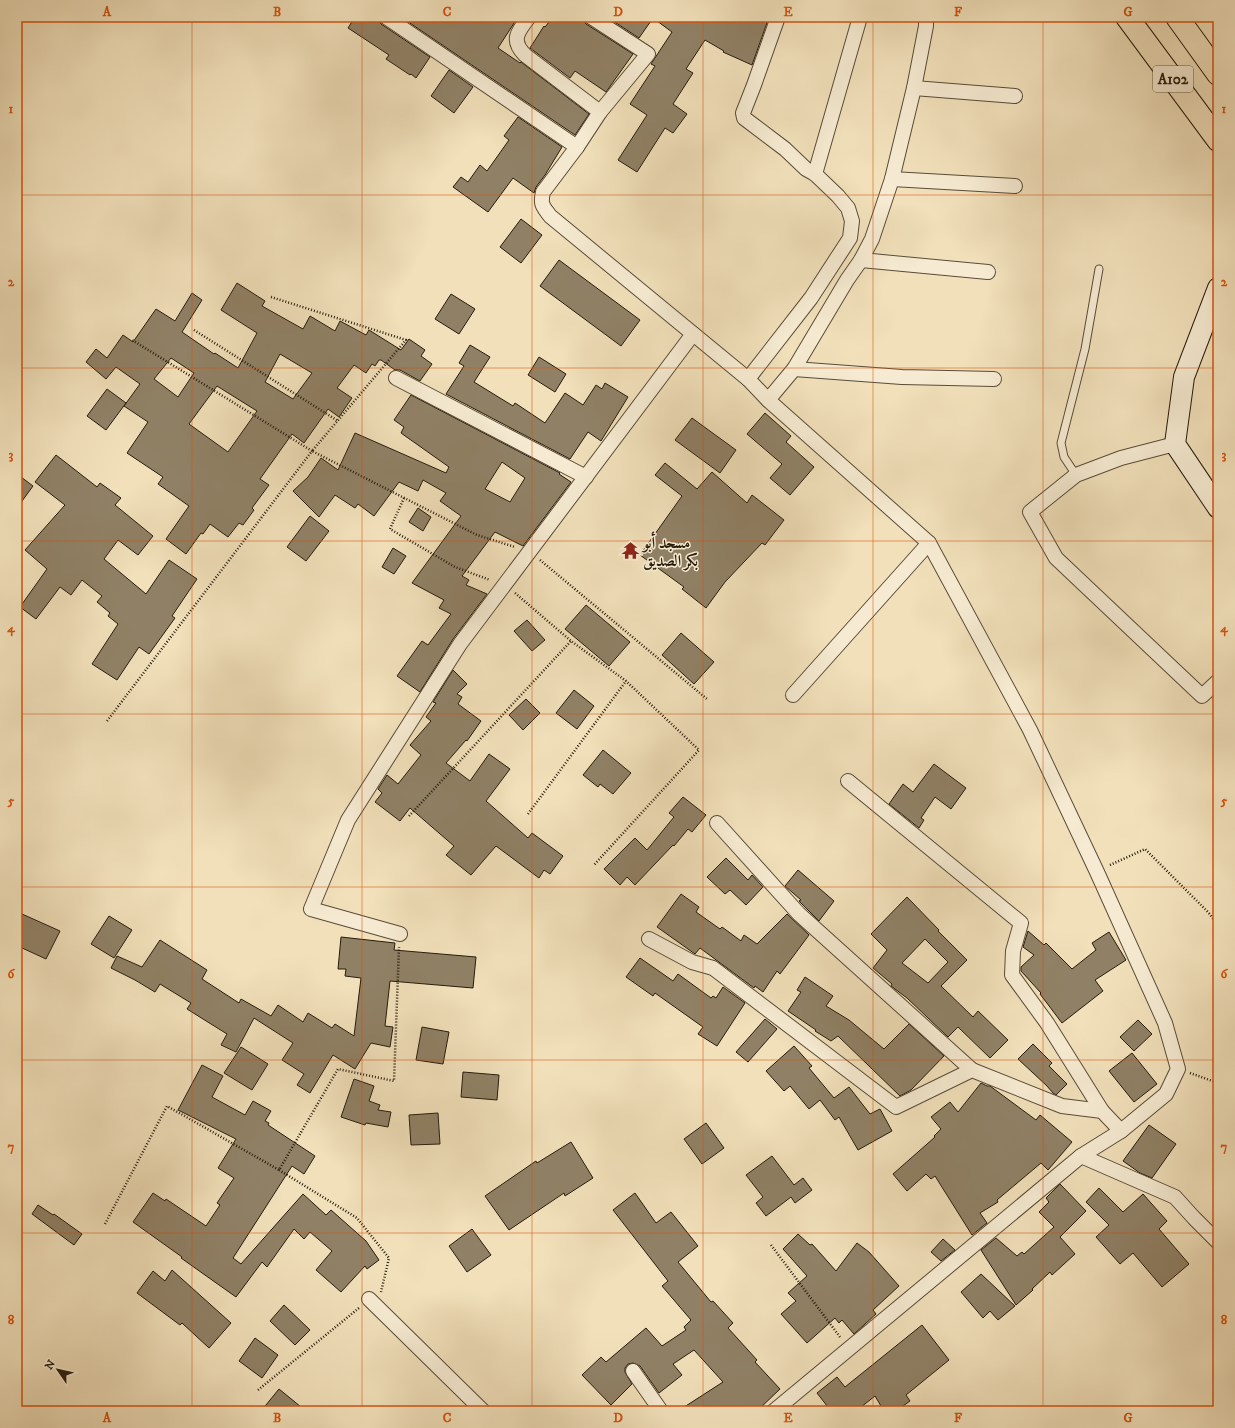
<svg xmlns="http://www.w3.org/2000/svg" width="1235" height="1428" font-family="'IM FELL DW Pica',Amiri,serif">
<rect width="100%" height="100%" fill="#f1e0ba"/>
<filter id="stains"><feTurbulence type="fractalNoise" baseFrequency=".005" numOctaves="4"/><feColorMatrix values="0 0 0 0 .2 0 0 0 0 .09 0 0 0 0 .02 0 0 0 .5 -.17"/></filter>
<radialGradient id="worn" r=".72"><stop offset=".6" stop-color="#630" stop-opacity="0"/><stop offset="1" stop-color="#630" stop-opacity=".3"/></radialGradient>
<g fill="#908166" stroke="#261b0c" fill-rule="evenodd">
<polygon points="355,17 378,17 381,24 430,57 416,78 411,74 410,75 386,59 389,55 348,28"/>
<polygon points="401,17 518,17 498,48 520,63 521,62 589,114 575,135"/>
<polygon points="553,17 583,17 584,21 586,24 633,54 606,92 575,71 570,78 530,48 544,26 545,27"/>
<polygon points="607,17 769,17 752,65 723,52 724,51 705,40 686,69 693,73 673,104 687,114 673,133 665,128 637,172 618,160 647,115 630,104 655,66 651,64 672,32 653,18 639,38"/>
<polygon points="449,70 473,87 454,113 431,96"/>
<polygon points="518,117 562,147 545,175 536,187 534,193 513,178 488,212 453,187 461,177 468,182 480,165 487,171 509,140 504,136"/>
<polygon points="521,219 542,235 521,263 500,247"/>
<polygon points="559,260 640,320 621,346 540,286"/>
<path d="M237,283L265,301L262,306L303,329L310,316L335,331L340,321L366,335L369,330L401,350L409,339L425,350L421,356L432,364L420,381L400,370H395L381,360H379L375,366L372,364L366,373L354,365L337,388L352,398L339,417L328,409L304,443L292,434L260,479L269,485L252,508L254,510L243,525L239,523L228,537L210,524L203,534L201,533L186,554L166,539L189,506L158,484L163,477L127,453L148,422L124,406L140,384L116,367L106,379L86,362L96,349L107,358L123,335L133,342L156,309L175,321L192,293L202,300L182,332L214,354L215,353L238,368L257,333L221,310ZM280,354L312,373L293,399L265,382ZM171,358L194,373L178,397L154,379ZM217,386L257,411L228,452L189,424Z"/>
<polygon points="451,294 475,309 459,334 435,319"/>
<polygon points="470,345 490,357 474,382 513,406 515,403 545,423 565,393 583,405 596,385 602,389 605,383 628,397 601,441 588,432 570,459 446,394 464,366 459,363"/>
<polygon points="539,357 566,374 555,392 528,375"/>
<polygon points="107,389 126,403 106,430 87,416"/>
<path d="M411,395L560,473L559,474L571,482L523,546L495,532L462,576L469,580L466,585L487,594L453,639L420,692L397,676L422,641L428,645L451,614L439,608L444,600L412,583L461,516L440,501L446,493L423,480L418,491L399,482L374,516L358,504L355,508L335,495L319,517L293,491L308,477L321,458L338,470L355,433L446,473L449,467L401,433L404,427L394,420ZM502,462L525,478L510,502L485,489Z"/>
<polygon points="765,413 791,436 786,442 814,467 790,495 770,478 782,464 747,434"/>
<polygon points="692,418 736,450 720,473 675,440"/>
<polygon points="56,455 97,487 100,483 121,498 115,505 153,536 138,555 118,540 104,559 146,594 169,560 197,579 172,616 175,618 149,654 139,647 117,680 92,664 118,624 108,616 110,613 97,602 102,596 82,580 71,595 60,587 36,619 20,607 47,569 25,550 65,505 35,482"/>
<polygon points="665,463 697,489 712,472 747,503 752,495 784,520 765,545 762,543 725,582 706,608 682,589 684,587 640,555 682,496 655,475"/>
<polygon points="17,474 33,486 17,508"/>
<polygon points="418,508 431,517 423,531 409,522"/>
<polygon points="310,516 329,531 306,561 287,547"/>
<polygon points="393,548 406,556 394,574 382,567"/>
<polygon points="586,605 630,642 609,666 565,629"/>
<polygon points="527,620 545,640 532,651 514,631"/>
<polygon points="681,633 714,662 694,684 662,655"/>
<polygon points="453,670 467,684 457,694 462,697 458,704 481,721 467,741 466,740 446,763 470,781 489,754 510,769 486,801 528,838 532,833 563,856 550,874 544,870 539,878 496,846 471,875 446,855 454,846 410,808 400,821 375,802 382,793 378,789 387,775 398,784 421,755 410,745 431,721 426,717 436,703 433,702"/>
<polygon points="574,690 594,706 577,729 556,713"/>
<polygon points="526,699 540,713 523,730 509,715"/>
<polygon points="603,750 631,773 613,794 600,784 598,787 583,775"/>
<polygon points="934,764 966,788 951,809 935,797 921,818 924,820 919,828 889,804 903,784 913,792"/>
<polygon points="683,797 706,815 692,832 688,829 674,846 673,845 635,885 627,877 620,885 604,869 635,838 647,850 674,817 669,813"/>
<polygon points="726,858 748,880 752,875 763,887 746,905 730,890 725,894 707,877"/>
<polygon points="798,870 834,901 819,921 799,901 801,900 785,886"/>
<polygon points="681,894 699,907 696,912 720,929 722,927 741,941 744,935 757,944 787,914 809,935 780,974 777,971 763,992 755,986 754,988 700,948 695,954 657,927"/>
<path d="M907,897L939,930L938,931L967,960L941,986L973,1017L978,1011L1008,1040L990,1058L958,1027L948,1037L907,998L891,986L892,984L873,968L887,950L871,934ZM925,939L948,962L928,983L902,963Z"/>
<polygon points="22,914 60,931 46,959 20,947 21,945 17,943 17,925"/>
<polygon points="109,916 132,930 114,958 91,944"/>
<polygon points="1028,931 1044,945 1046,943 1072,969 1096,950 1092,943 1109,932 1126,960 1095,980 1103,991 1062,1023 1040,994 1041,993 1021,971 1021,967 1034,955 1023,947"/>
<polygon points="341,937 395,943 394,950 476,957 473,988 390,981 385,1026 393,1027 390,1047 371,1043 355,1069 333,1055 310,1093 297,1085 304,1074 282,1060 293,1043 254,1018 236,1052 221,1045 227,1034 187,1009 191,1003 160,984 155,992 135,980 111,968 117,956 142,967 160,940 207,970 202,979 239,1003 241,999 271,1016 278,1005 303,1022 308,1013 332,1028 335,1024 354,1036 361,978 345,976 346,969 338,969"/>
<polygon points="640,958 673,981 678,974 711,998 713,996 716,998 723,987 745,1003 717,1046 698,1034 703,1027 655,993 653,996 626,977"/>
<polygon points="805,977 833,996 826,1006 849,1020 884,1049 909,1024 944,1056 911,1090 900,1096 838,1036 831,1041 815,1031 816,1030 788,1011 801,992 797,990"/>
<polygon points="765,1019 777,1029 748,1062 736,1052"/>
<polygon points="1138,1020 1152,1034 1134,1051 1120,1037"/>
<polygon points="422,1027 449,1032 443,1064 416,1060"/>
<polygon points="1033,1044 1052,1063 1049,1066 1067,1084 1056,1095 1053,1093 1047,1086 1018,1059"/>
<polygon points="794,1046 812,1066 809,1068 834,1098 849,1087 870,1114 880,1109 892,1131 858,1150 839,1117 835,1120 820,1100 809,1109 790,1086 784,1091 766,1071"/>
<polygon points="241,1047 268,1064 252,1090 224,1073"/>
<polygon points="1132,1053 1157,1084 1134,1102 1109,1071"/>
<polygon points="202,1065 223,1076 212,1097 245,1115 253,1101 271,1111 265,1121 269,1123 268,1125 315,1156 304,1174 292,1166 233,1258 241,1264 303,1194 326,1215 331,1210 366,1241 379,1260 367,1269 365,1266 341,1292 316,1270 332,1251 310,1232 304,1239 294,1229 267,1267 262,1262 236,1297 181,1258 182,1257 133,1222 153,1193 165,1201 166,1199 206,1226 220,1205 217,1203 234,1178 218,1168 236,1139 178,1110"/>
<polygon points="463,1072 499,1075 497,1100 461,1097"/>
<polygon points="354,1079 374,1086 369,1101 380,1105 378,1110 391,1112 388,1127 366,1123 365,1125 341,1117"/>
<polygon points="981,1083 987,1086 990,1086 1036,1120 1040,1115 1072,1142 1048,1170 1041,1163 997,1200 998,1202 980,1213 987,1223 972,1235 935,1176 931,1179 926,1174 907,1191 893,1174 935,1137 934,1136 941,1129 931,1117 950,1102 958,1112"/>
<polygon points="438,1113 440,1144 411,1145 409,1115"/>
<polygon points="706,1123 724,1148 702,1164 684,1139"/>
<polygon points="1149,1125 1176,1144 1152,1178 1140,1173 1123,1161"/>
<polygon points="571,1142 593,1178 565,1196 564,1193 509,1230 485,1196 536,1161 537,1163"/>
<polygon points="772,1156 794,1185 803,1178 812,1190 795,1203 791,1197 766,1216 756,1203 763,1197 746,1175"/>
<polygon points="1060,1184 1086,1211 1060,1237 1075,1254 1052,1275 1050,1272 1032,1289 1033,1290 1016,1305 981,1250 996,1238 1017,1256 1022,1252 1024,1254 1054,1227 1039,1212 1049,1202 1046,1198"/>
<polygon points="1099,1188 1123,1212 1143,1194 1167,1221 1159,1229 1189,1264 1162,1287 1133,1253 1120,1264 1096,1237 1109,1225 1086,1202"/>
<polygon points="635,1193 656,1223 671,1212 698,1246 678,1262 711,1302 713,1301 733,1323 728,1328 757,1360 755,1362 780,1389 757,1411 678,1411 723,1382 694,1350 673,1364 682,1375 659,1393 640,1366 633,1363 628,1364 625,1368 625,1372 632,1384 611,1405 582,1375 601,1357 606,1362 646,1328 662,1346 686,1330 684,1327 691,1320 662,1286 668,1281 613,1210"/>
<polygon points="38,1205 53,1215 54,1214 82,1234 74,1245 32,1214"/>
<polygon points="472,1229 491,1255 467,1272 449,1246"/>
<polygon points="798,1234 810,1245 812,1244 836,1271 857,1243 869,1252 899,1286 873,1310 876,1314 854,1334 842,1320 839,1323 835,1318 807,1343 781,1314 796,1301 788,1293 807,1276 783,1249"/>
<polygon points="943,1239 955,1250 941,1261 931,1252"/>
<polygon points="172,1270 231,1323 209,1348 182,1323 180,1325 137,1293 153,1271 165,1281"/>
<polygon points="981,1274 1015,1306 998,1320 990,1311 983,1318 961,1292"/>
<polygon points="284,1305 310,1330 295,1345 270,1321"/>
<polygon points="922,1325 949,1360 906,1395 910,1401 896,1411 884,1411 875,1396 856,1411 831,1411 817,1393 837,1377 845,1387"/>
<polygon points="255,1338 278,1355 262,1378 239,1361"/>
<polygon points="279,1389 306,1411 261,1411"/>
</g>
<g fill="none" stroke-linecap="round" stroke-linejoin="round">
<defs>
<polyline id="service" points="1076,475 1064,457 1061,443 1085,349 1099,269"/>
<g id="minor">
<polyline points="386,17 577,147"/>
<path d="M529,17C518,31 510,40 525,55L600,112"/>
<path d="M591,17L648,54L600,112L577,147L543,192C540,205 543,206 550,216L748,379L768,400L929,543L1030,730L1097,872L1165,1023L1178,1069L1166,1094L1121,1131L1081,1156L774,1411"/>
<polyline points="914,88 1015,96"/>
<polyline points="815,174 860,17"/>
<polyline points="892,179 1015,186"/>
<polyline points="861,260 988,272"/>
<polyline points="794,369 902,377 994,379"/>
<polyline points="396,378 586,477"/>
<polyline points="748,379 811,298 850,238 852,221 848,208 838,196 815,174 806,169 785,149 744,118 743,113 754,85 778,17"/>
<polyline points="768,400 794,369 847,280 861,260 872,239 892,179 914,88 926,26 926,17"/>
<polyline points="1175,444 1121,458 1076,475 1030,512 1056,558 1202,696 1218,681"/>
<polyline points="793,695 929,543"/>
<polyline points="848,781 1021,923 1013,951 1012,975 1047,1023 1102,1111"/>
<polyline points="717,823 799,914 972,1070"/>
<polyline points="400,934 311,909 348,820 460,644 693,334"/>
<polyline points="649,939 692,962 713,968 896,1107 972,1070 1062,1106 1102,1111 1121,1131"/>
<polyline points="1081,1156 1175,1197 1194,1218 1218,1242"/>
<polyline points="369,1299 483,1411"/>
<polyline points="633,1371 661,1411"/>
</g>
<polyline id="secondary" points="1218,288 1184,377 1175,444 1218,508"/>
<g id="motorway">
<polyline points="1127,17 1218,140"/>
<polyline points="1177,17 1218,74"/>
</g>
</defs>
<use href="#service" stroke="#594c38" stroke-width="9"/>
<use href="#minor" stroke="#594c38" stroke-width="16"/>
<use href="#secondary" stroke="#261b0c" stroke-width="22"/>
<use href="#motorway" stroke="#261b0c" stroke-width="24"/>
<g stroke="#261b0c" stroke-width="2.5" stroke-dasharray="1 2" stroke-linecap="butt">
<polyline points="271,297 406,340 312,451 477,535 515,547"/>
<polyline points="194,330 338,421"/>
<polyline points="404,498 390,529 455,567 490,580"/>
<polyline points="540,560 707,699"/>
<polyline points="515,593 571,641 626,681 699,750 594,865"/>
<polyline points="107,721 312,451 132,340"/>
<polyline points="528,814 626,681"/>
<polyline points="409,816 571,641"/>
<polyline points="1110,865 1145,849 1208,912 1218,925"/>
<polyline points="1190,1073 1218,1083"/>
<polyline points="279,1170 357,1218 389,1258 381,1292"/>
<polyline points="105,1224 167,1106 279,1170 338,1069 394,1081 399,947"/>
<polyline points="771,1245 840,1337"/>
<polyline points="258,1390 359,1308"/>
</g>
<use href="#service" stroke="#f6ebd2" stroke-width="7"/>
<use href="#minor" stroke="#f6ebd2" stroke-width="14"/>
<use href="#secondary" stroke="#f6ebd2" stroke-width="20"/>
<use href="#motorway" stroke="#f1e0ba" stroke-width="22"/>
</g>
<path fill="none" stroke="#d5530c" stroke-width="1" stroke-opacity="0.55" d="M192,17V1411M362,17V1411M532,17V1411M703,17V1411M873,17V1411M1043,17V1411M17,195H1218M17,368H1218M17,541H1218M17,714H1218M17,887H1218M17,1060H1218M17,1233H1218"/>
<defs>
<symbol id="temple-bare" viewBox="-9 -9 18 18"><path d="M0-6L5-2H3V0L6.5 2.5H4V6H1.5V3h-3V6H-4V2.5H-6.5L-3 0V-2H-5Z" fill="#8f2418" stroke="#f6ebd2" stroke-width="2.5" paint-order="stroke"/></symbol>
</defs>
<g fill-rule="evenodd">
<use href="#temple-bare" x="618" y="538" width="25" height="25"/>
</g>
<g text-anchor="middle" stroke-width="3" stroke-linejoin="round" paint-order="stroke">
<rect fill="#f6ebd2" stroke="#645947" stroke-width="1" x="1153" y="66" width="40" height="26" rx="3"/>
<g font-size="15" font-weight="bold" fill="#261b0c">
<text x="1173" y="84">A102</text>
</g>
<g font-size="16" font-weight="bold" fill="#261b0c" stroke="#f6ebd2" text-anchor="start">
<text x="643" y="548">مسجد أبو<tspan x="643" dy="18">بكر الصديق</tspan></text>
</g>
</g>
<rect width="1235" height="1428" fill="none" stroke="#f1e0ba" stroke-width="44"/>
<g transform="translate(58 1370) rotate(304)" stroke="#f6ebd2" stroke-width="3" paint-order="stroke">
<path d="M0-3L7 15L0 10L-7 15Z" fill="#261b0c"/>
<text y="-6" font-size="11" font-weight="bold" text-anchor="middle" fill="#261b0c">N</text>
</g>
<rect x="22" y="22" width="1191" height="1384" fill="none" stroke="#d5530c" stroke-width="1.5"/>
<g font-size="13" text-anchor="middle" font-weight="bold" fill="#d5530c">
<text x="107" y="16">A</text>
<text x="277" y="16">B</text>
<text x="447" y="16">C</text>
<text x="618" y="16">D</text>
<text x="788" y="16">E</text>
<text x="958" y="16">F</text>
<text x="1128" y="16">G</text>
<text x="11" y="113">1</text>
<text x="1224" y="113">1</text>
<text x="11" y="286">2</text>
<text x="1224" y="286">2</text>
<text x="11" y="459">3</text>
<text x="1224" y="459">3</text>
<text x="11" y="632">4</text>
<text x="1224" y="632">4</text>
<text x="11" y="805">5</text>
<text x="1224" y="805">5</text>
<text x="11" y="978">6</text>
<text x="1224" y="978">6</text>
<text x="11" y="1151">7</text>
<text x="1224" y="1151">7</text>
<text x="11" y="1324">8</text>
<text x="1224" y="1324">8</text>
<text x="107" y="1422">A</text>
<text x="277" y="1422">B</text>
<text x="447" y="1422">C</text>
<text x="618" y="1422">D</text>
<text x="788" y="1422">E</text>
<text x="958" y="1422">F</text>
<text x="1128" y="1422">G</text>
</g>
<rect width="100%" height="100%" filter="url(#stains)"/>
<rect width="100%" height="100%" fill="url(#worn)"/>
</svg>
